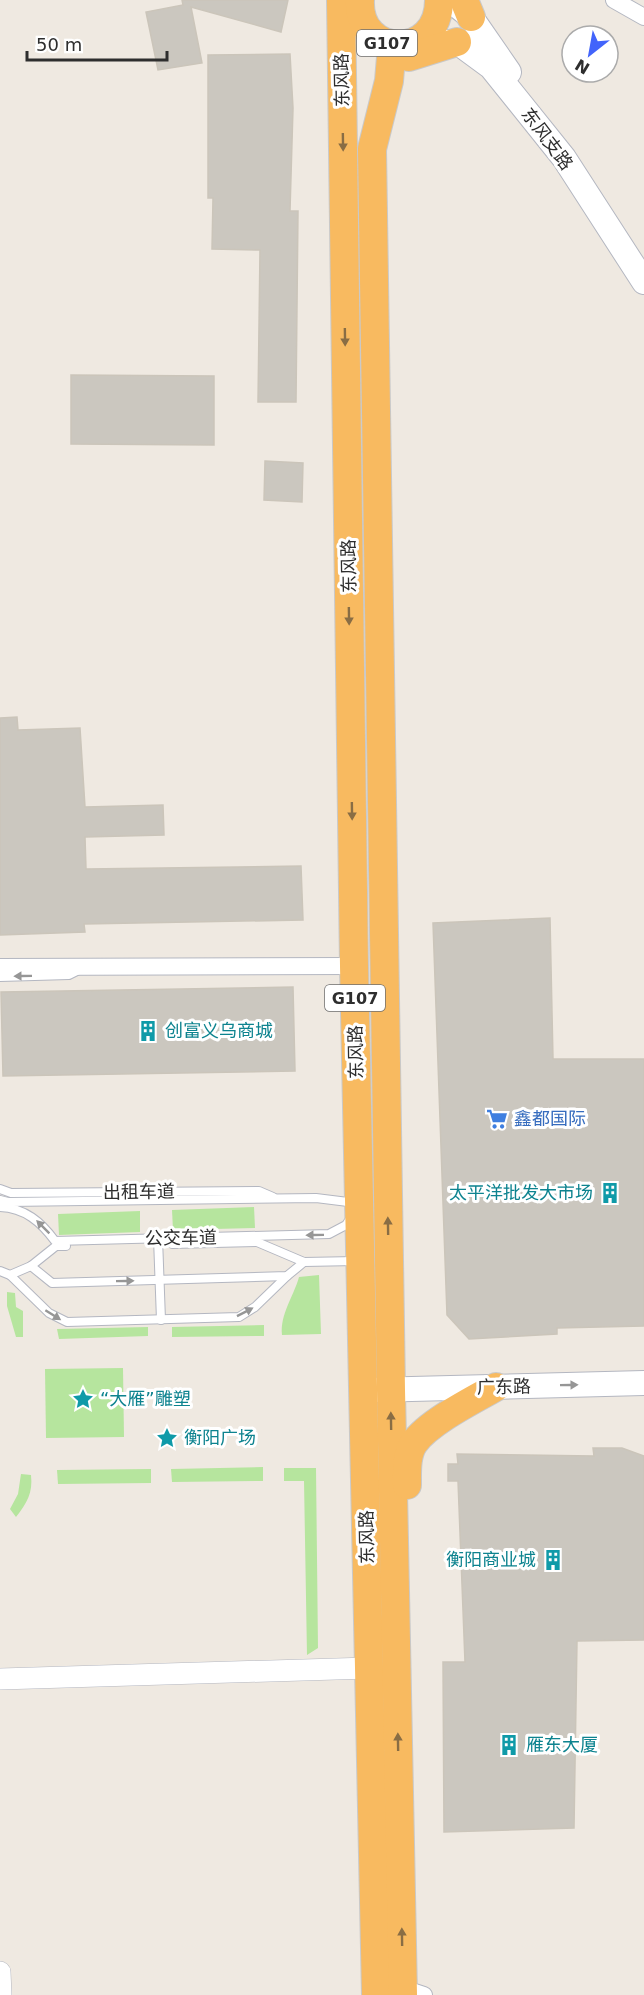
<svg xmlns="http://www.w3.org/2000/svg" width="644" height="1995" font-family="'DejaVu Sans','Noto Sans SC',sans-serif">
<rect width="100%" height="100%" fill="#efe9e1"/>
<g fill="#b6e59e">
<polygon points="254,1207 255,1228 173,1230 172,1210"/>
<polygon points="140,1211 140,1232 59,1235 58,1214"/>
<path d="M319,1275L321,1334L282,1335C280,1314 293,1298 299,1277Z"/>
<polygon points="7,1292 15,1293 16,1307 23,1311 23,1337 16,1337 7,1306"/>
<polygon points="264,1325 264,1336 172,1337 172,1327"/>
<polygon points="148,1327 148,1336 59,1339 57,1329"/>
<polygon points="123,1368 124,1437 46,1438 45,1369"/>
<polygon points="263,1467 263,1481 172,1482 171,1469"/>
<polygon points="284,1468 316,1468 318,1648 307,1655 304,1481 284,1481"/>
<polygon points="151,1469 151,1483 58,1484 57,1470"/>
<path d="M21,1474L31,1475C33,1493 27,1503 16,1517L10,1509L18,1494Z"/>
</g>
<g fill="#cbc7bf" stroke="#cbc5ba" stroke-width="1.5">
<polygon points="182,0 288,0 281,32 191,7 202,63 158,70 146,12 183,5"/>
<polygon points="290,54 293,108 290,211 298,211 296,402 258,402 260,250 212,249 213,198 208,198 208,55"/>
<polygon points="71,375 214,376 214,445 71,444"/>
<polygon points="265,461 303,463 302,502 264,500"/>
<polygon points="17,717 18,730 80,728 85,807 163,805 164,835 85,837 86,869 301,866 303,920 84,924 85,932 0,935 0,718"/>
<polygon points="550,918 553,1059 644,1059 644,1326 557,1328 557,1334 469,1339 447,1315 433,923"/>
<polygon points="293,987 295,1071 3,1076 1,992"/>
<polygon points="593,1448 622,1448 644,1456 644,1640 577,1641 574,1828 444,1832 443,1662 465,1662 458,1481 448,1481 448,1464 458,1464 457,1454 594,1456"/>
</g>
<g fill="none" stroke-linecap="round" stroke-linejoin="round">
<defs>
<g id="service">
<polyline points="0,977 69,975 79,970"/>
<polyline points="0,1189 11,1193 259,1191 273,1197"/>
<polyline points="0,1200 8,1202 316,1198 356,1203"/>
<path d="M0,1207C25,1208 41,1222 55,1241L329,1234L346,1225L352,1216"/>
<polyline points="158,1238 161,1320"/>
<polyline points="172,1244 257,1242 304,1262 356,1261"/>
<polyline points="31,1266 52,1283 287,1276 304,1262"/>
<polyline points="0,1271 10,1275 31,1266 56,1246 66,1246"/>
<polyline points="10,1275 49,1313 67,1322 239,1317 255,1307 287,1276"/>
</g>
<g id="minor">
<polyline points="614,0 644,17"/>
<polyline points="0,967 354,966"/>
<polyline points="403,1988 424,1995"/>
</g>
<g id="tertiary">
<polyline points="0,1679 369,1668"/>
<polyline points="0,1972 1,1995"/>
</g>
<g id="secondary">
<polyline points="456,5 471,17 509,72"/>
<polyline points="438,42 457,42 491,67 564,158 644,282"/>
<polyline points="372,1390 644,1383"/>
</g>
<g id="trunk">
<polyline points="341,0 354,966 376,1995"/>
<path d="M360,0C357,58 439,61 439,0"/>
<polyline points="464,0 471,17"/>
<polyline points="392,45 389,81 372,149 391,1390 403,1995"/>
<polyline points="409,57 457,42"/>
<path d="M407,1485C407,1471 406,1455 414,1443C429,1422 473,1400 496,1387"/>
</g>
</defs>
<use href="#service" stroke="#b4b7c1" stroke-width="10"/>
<use href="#minor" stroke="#b4b7c1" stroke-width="18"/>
<use href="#tertiary" stroke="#b4b7c1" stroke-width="22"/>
<use href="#secondary" stroke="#b4b7c1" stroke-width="26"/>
<use href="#trunk" stroke="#c9c9c9" stroke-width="30"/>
<use href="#service" stroke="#fff" stroke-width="8"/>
<use href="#minor" stroke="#fff" stroke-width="16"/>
<use href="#tertiary" stroke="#fff" stroke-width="21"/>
<use href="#secondary" stroke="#fff" stroke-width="24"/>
<use href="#trunk" stroke="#f8ba60" stroke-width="28"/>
</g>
<defs><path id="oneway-solid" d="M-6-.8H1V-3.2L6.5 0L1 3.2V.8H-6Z" transform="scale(1.5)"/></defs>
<g fill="#896d44">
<use href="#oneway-solid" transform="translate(343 142) rotate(89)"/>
<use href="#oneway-solid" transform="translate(345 337) rotate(89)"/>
<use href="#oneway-solid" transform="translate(349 616) rotate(89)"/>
<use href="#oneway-solid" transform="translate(352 811) rotate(89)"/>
<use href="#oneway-solid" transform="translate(388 1226) rotate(-91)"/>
<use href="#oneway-solid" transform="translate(391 1421) rotate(-91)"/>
<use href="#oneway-solid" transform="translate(398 1742) rotate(-91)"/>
<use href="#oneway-solid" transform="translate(402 1937) rotate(-91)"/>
</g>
<g fill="#969696">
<use href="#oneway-solid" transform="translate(23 976) rotate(179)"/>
<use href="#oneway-solid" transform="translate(43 1227) rotate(-135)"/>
<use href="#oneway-solid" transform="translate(315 1235) rotate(179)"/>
<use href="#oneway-solid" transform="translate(125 1281) rotate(-1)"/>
<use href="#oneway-solid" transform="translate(245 1312) rotate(-27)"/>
<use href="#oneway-solid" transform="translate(53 1315) rotate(32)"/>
<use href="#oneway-solid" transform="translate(569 1385) rotate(-1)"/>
</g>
<defs>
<symbol id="building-bare" viewBox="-9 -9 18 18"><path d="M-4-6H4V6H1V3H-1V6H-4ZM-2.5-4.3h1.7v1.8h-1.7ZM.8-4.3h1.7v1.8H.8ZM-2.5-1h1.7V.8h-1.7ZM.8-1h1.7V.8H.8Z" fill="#0f9aa8" stroke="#fff" stroke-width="2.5" paint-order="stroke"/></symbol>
<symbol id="supermarket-bare" viewBox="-9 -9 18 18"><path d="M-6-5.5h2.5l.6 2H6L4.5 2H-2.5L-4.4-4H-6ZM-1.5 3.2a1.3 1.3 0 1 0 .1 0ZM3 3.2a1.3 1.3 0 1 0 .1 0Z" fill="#3f7fe0" stroke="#fff" stroke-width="2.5" paint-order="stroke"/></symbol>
<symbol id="sight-bare" viewBox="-9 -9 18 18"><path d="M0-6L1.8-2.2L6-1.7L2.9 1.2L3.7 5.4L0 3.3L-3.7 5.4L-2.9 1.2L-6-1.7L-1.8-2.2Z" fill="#0f9aa8" stroke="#fff" stroke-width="2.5" paint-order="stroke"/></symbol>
</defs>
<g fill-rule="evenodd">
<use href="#building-bare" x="133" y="1016" width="30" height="30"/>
<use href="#supermarket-bare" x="482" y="1104" width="30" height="30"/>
<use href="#building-bare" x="595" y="1178" width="30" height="30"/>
<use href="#sight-bare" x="68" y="1384" width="30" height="30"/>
<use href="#sight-bare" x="152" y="1423" width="30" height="30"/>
<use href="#building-bare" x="538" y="1545" width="30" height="30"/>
<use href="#building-bare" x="494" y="1730" width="30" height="30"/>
</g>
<g text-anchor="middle" stroke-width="6" stroke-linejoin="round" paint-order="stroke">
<g fill="#fff" stroke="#6d6d6d" stroke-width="1.5">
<rect x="357" y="30" width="60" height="26" rx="4.5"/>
<rect x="325" y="985" width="60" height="26" rx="4.5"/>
</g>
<g font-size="16" font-weight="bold" fill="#2e2e2e">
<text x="387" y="49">G107</text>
<text x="355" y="1004">G107</text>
</g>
<g font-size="18" fill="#2e2e2e" stroke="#fff">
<text transform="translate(342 80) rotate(-91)" y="6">东风路</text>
<text transform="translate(547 139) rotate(53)" y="6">东风支路</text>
<text transform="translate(349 566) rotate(-91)" y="6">东风路</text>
<text transform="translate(356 1052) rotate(-91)" y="6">东风路</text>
<text transform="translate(139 1192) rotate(-1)" y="6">出租车道</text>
<text transform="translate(181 1238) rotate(-1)" y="6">公交车道</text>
<text transform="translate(504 1387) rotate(-1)" y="6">广东路</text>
<text transform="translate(367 1537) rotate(-91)" y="6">东风路</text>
</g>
<g font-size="18" fill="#0d838f" stroke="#fff" text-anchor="start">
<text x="165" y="1037">创富义乌商城</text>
<text x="593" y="1199" text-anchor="end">太平洋批发大市场</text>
<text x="100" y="1405">“大雁”雕塑</text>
<text x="184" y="1444">衡阳广场</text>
<text x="536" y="1566" text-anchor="end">衡阳商业城</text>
<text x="526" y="1751">雁东大厦</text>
</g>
<g font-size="18" fill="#366cbe" stroke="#fff" text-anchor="start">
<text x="514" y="1125">鑫都国际</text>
</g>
</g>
<g transform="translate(590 54) rotate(211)"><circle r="28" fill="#ffffff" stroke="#ababab" stroke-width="1.5"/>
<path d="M0-4.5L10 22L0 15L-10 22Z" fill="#4264fb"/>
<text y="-9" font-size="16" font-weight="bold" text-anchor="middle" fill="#2e2e2e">N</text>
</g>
<path d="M27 51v9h140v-9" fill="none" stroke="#2e2e2e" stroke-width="3"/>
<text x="36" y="51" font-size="18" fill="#2e2e2e" stroke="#ffffff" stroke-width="4.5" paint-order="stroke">50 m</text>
</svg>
